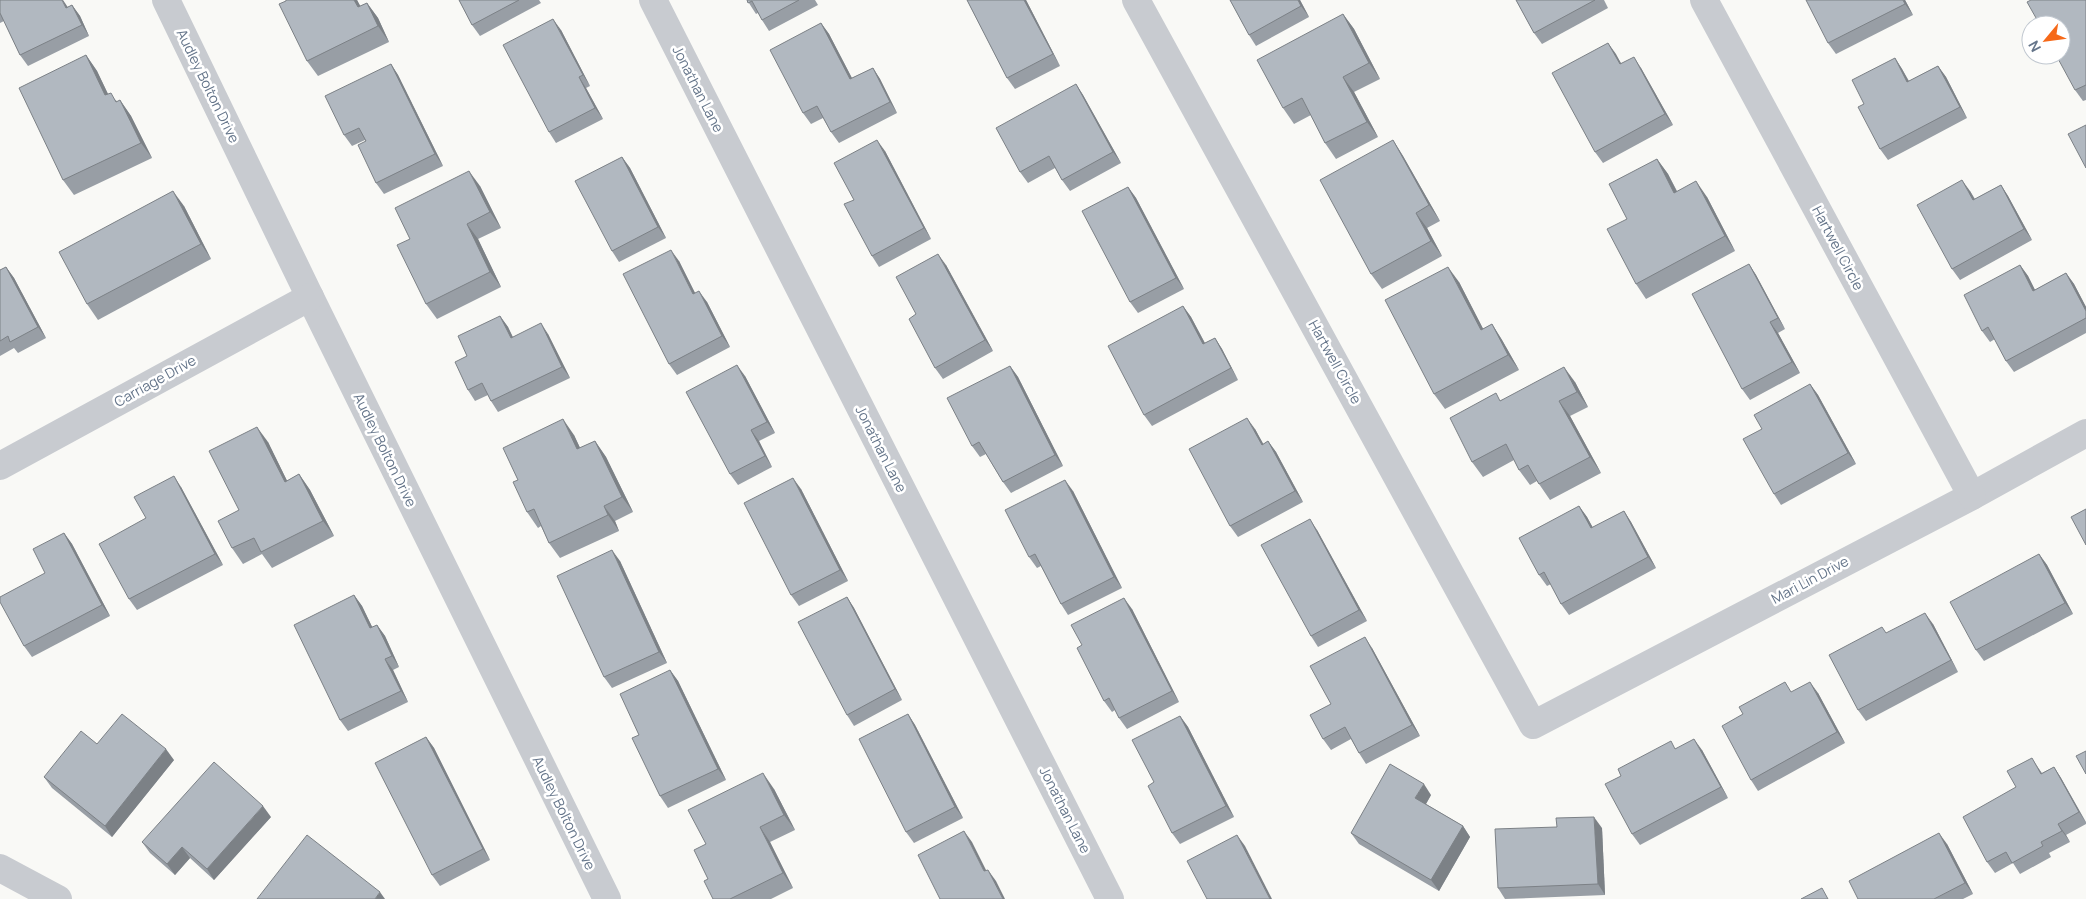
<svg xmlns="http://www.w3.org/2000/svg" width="2086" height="899" font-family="Manrope,sans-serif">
<rect width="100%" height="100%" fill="#f9f9f6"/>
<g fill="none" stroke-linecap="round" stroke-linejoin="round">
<g stroke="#c8cbd0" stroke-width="28">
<polyline points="166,0 310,297 607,899"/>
<polyline points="653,0 1110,899"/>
<polyline points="1136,0 1533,725 1972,496 2086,433"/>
<polyline points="1704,0 1972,496"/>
<polyline points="0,466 310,297"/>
<polyline points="0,868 58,899"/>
</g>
</g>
<g fill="#989ea5">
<polygon points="0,0 68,7 72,5 80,16 89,36 28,66 20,55 4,21 0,23"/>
<polygon points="286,0 357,0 360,6 367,3 378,18 389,42 318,76 307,61"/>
<polygon points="459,0 539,0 541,3 480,36 472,25"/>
<polygon points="747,0 815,0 818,5 769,31 762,20 758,13 756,14"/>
<polygon points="967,0 1026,0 1060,66 1015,89 1007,78"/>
<polygon points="1230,0 1300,0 1309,17 1256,46 1249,35"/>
<polygon points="1516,0 1604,0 1608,8 1542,44 1534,33"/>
<polygon points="1905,0 1913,15 1836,54 1828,43"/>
<polygon points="2086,0 2086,100 2083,101 2075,90"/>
<polygon points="1343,14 1354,29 1380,79 1354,92 1378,137 1336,159 1325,143 1311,115 1294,124 1283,108"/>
<polygon points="821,23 829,34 852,78 873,68 880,79 897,113 839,143 831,132 823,118 811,124 803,113"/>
<polygon points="561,30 590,86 586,88 603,119 556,143 549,132"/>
<polygon points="1608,43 1621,63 1641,68 1673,125 1603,163 1595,152"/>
<polygon points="86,55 97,71 108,94 118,102 120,100 131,116 152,158 74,195 63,180"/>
<polygon points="1895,58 1902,69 1909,81 1938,66 1946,77 1967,118 1888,160 1880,149 1864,104"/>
<polygon points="391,64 398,75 443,166 384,194 376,183 365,140 352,146 344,135"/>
<polygon points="1076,84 1083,95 1121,163 1070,191 1062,180 1055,168 1028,183 1020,172"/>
<polygon points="1393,140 1403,156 1440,221 1427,228 1442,256 1382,289 1371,274"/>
<polygon points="885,151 931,239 879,267 872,256 854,200"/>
<polygon points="622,157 630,168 666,238 619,262 612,251"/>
<polygon points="1657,159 1668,174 1677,191 1707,197 1735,251 1646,299 1636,284 1627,219"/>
<polygon points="2001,185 2008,196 2032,240 1960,280 1952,269 1970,191 1975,199"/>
<polygon points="480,186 501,228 478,239 501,287 437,319 426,304 410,239"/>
<polygon points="1128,187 1136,198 1184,289 1138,313 1130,302"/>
<polygon points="184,206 211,259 98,320 87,304"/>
<polygon points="679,261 695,293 707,302 730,347 677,375 669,364"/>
<polygon points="1749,264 1756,275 1785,329 1778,333 1800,373 1750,400 1742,389"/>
<polygon points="946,265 993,351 943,379 935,368 916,314"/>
<polygon points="2020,265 2028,276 2035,290 2066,273 2074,284 2086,307 2086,333 2014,372 2006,361 1995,339 1990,342 1982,331"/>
<polygon points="6,267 14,278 46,338 18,353 14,348 0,356 0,270"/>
<polygon points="1459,282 1483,329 1492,324 1502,340 1519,370 1445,409 1434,394"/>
<polygon points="1183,306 1191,317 1205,343 1215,338 1222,349 1238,380 1152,426 1144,415"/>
<polygon points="500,316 508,327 513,337 548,334 570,378 498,412 491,401 488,395 475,401 468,390 467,356"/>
<polygon points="1010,366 1018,377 1063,466 1011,493 1003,482 986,454 980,457 972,446"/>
<polygon points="745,376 775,433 759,441 772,467 738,485 730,474"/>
<polygon points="1575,382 1588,407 1570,416 1601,473 1550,500 1537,481 1530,485 1519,470 1514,460 1483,477 1472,462 1501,400"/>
<polygon points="1810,384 1818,395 1856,464 1781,505 1774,494 1762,429"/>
<polygon points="1255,429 1263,444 1268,441 1276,452 1303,502 1238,537 1230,526"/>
<polygon points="574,435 580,448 595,441 606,457 633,512 615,521 619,531 560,558 549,543 541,526 538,528 527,512 518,480"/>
<polygon points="268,442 287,481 299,474 310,490 334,536 272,568 262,554 243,564 232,548 239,510"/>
<polygon points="181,487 223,565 137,610 129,599 146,518"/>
<polygon points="801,489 848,581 799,606 791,595"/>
<polygon points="1073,491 1122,588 1068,615 1061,604 1041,566 1037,568 1029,557"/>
<polygon points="1579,506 1587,517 1593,528 1624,511 1631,522 1656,568 1569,615 1561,604 1551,584 1547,586 1539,575"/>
<polygon points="1317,530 1367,621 1318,647 1311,636"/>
<polygon points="64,533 72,544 110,616 32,657 24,646 45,573"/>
<polygon points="2039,554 2047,565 2073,614 1984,661 1976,650"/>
<polygon points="620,561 667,663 612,688 604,677"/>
<polygon points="354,595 362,606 372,627 377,625 385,636 399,667 393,670 408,702 348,731 340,720"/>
<polygon points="847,597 854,608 902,700 854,726 847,715"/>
<polygon points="1132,609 1179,702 1127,729 1119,718 1115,710 1112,712 1104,701 1082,645"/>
<polygon points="1933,624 1958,672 1866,721 1858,710 1887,633"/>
<polygon points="1372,648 1420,736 1366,764 1359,753 1351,739 1331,750 1323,739 1331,704"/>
<polygon points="670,670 678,681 726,780 668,808 660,796 639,735"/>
<polygon points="1792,692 1818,693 1845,743 1758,791 1751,780"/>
<polygon points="908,714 915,725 963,818 914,843 906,832"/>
<polygon points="1180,716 1188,727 1234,817 1180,844 1172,833 1154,782"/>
<polygon points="426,737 434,748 490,860 440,886 432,875"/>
<polygon points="97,744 174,760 112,837 52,788 44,777"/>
<polygon points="1676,748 1702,750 1728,798 1640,845 1632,834"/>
<polygon points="2054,767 2061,778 2086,822 2086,824 2066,835 2070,842 2049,853 2051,857 2020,874 2013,863 1995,873 1987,862 2016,787 2039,769 2042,773"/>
<polygon points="774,789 795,830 770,842 793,888 771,899 713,899 706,844"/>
<polygon points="1431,795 1426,804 1463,826 1470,837 1439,891 1359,844 1351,833"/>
<polygon points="271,817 214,880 190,858 175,875 150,853 142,842"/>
<polygon points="1602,828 1605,895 1505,899 1498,888"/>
<polygon points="1947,844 1973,894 1963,899 1858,899"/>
</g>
<g fill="#7c8186">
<polygon points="62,0 63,0 67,6 74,19 66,8"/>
<polygon points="354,0 357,0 369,22 358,7"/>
<polygon points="1024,0 1026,0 1060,66 1053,54"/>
<polygon points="1298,0 1300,0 1309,17 1301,6"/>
<polygon points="1903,0 1905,0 1913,15 1905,4"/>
<polygon points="367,3 378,18 389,42 378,26"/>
<polygon points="72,5 80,16 89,36 82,25"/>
<polygon points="1343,14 1354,29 1380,79 1369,63"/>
<polygon points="553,19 561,30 590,86 583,75"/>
<polygon points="821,23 829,34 858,90 850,79"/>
<polygon points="1608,43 1616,54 1627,75 1620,64"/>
<polygon points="86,55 97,71 116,111 105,95"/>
<polygon points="1634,57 1641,68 1673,125 1665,114"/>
<polygon points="1895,58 1902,69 1915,93 1907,82"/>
<polygon points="391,64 398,75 443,166 435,154"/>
<polygon points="1938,66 1946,77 1967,118 1960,107"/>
<polygon points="873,68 880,79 897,113 890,102"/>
<polygon points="579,77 586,88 603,119 595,108"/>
<polygon points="1343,77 1354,92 1378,137 1367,122"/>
<polygon points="1076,84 1083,95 1121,163 1113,152"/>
<polygon points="120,100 131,116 152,158 141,143"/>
<polygon points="877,140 885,151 931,239 924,228"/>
<polygon points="1393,140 1403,156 1440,221 1429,205"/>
<polygon points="622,157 630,168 666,238 658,227"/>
<polygon points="1657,159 1668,174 1685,208 1674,193"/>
<polygon points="469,171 480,186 501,228 490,212"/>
<polygon points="1962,180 1970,191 1981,211 1973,200"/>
<polygon points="1696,181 1707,197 1735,251 1725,236"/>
<polygon points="2001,185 2008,196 2032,240 2024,229"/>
<polygon points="1128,187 1136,198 1184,289 1176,278"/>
<polygon points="173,191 184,206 211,259 201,244"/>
<polygon points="1416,213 1427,228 1442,256 1431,241"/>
<polygon points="467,224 478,239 501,287 490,272"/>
<polygon points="671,250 679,261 701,305 693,294"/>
<polygon points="938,254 946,265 993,351 985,340"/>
<polygon points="1749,264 1756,275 1785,329 1778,318"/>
<polygon points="2020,265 2028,276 2041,302 2033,291"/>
<polygon points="6,267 14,278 46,338 38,327"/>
<polygon points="1448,267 1459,282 1492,346 1481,330"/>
<polygon points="2066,273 2074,284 2086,307 2086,311"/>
<polygon points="699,291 707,302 730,347 722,336"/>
<polygon points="1183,306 1191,317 1211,355 1203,344"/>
<polygon points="500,316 508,327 518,349 511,338"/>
<polygon points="1770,322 1778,333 1800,373 1792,362"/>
<polygon points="541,323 548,334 570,378 562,367"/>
<polygon points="1492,324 1502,340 1519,370 1508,355"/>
<polygon points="1215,338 1222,349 1238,380 1231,368"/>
<polygon points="737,365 745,376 775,433 767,422"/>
<polygon points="1010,366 1018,377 1063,466 1055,455"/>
<polygon points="1564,367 1575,382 1588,407 1577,392"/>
<polygon points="1810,384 1818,395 1856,464 1848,453"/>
<polygon points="1559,401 1570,416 1601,473 1590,457"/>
<polygon points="1247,418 1255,429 1270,456 1262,445"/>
<polygon points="563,419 574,435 588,465 577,449"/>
<polygon points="257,427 268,442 295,497 285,482"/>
<polygon points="751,430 759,441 772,467 765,456"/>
<polygon points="595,441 606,457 633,512 622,497"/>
<polygon points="1268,441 1276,452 1303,502 1295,491"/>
<polygon points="299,474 310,490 334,536 323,521"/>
<polygon points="174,476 181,487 223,565 215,554"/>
<polygon points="793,478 801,489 848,581 840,570"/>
<polygon points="1065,480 1073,491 1122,588 1114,577"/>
<polygon points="604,506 615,521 619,531 608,515"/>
<polygon points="1579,506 1587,517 1599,539 1591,528"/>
<polygon points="1624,511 1631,522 1656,568 1648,557"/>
<polygon points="1310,519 1317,530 1367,621 1359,610"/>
<polygon points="64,533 72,544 110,616 102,605"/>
<polygon points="612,550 620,561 667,663 659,652"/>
<polygon points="2039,554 2047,565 2073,614 2065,603"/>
<polygon points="354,595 362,606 378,639 370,628"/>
<polygon points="847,597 854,608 902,700 895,689"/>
<polygon points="1124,598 1132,609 1179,702 1172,691"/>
<polygon points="1925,613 1933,624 1958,672 1951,660"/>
<polygon points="377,625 385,636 399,667 392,656"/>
<polygon points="1365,637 1372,648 1420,736 1412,725"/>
<polygon points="385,659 393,670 408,702 401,691"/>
<polygon points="670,670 678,681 726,780 718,769"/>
<polygon points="1810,682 1818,693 1845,743 1837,732"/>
<polygon points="908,714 915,725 963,818 955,807"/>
<polygon points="1180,716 1188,727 1234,817 1226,806"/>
<polygon points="426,737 434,748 490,860 483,849"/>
<polygon points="1694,739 1702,750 1728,798 1721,787"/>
<polygon points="166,749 174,760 112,837 105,826"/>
<polygon points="2032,758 2039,769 2048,785 2041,774"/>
<polygon points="2054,767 2061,778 2086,823 2079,812"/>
<polygon points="763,773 774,789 795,830 784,815"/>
<polygon points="1424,784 1431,795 1423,809 1415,798"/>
<polygon points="263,806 271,817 214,880 207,869"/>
<polygon points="1594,817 1602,828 1605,895 1598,884"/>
<polygon points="2058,824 2066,835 2070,842 2062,831"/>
<polygon points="1463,826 1470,837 1439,891 1431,880"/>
<polygon points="760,827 770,842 793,888 783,873"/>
<polygon points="964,831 972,842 992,882 984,871"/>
<polygon points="1939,833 1947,844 1973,894 1965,883"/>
<polygon points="1237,835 1245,846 1272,899 1270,899"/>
<polygon points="182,847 190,858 175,875 167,864"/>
<polygon points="988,870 996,881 1005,899 1003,899"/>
<polygon points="380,892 385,899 375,899"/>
</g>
<g fill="#b1b8c0" stroke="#7c8186">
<polygon points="0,0 62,0 66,8 72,5 82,25 20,55 0,13"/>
<polygon points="286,0 354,0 358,7 367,3 378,26 307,61 279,4 286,1"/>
<polygon points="459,0 519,0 472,25"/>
<polygon points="747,0 799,0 762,20 752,1 748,3"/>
<polygon points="967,0 1024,0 1053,54 1007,78"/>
<polygon points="1230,0 1298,0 1301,6 1249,35"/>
<polygon points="1516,0 1595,0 1534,33"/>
<polygon points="1806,0 1903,0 1905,4 1828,43"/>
<polygon points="2031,0 2086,0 2086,85 2075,90 2056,55 2061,55 2061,25 2040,25 2027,2"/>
<polygon points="1343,14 1369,63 1343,77 1367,122 1325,143 1302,98 1283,108 1257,60"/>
<polygon points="553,19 583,75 579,77 595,108 549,132 503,45"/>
<polygon points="821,23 850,79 873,68 890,102 831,132 817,106 803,113 770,50"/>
<polygon points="1608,43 1620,64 1634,57 1665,114 1595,152 1552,73"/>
<polygon points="86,55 105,95 111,93 116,102 120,100 141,143 63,180 19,88"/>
<polygon points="1895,58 1907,82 1938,66 1960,107 1880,149 1858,107 1864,104 1852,80"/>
<polygon points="391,64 435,154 376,183 358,145 366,141 359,128 344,135 325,96"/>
<polygon points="1076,84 1113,152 1062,180 1049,156 1020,172 996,128"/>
<polygon points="2086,125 2086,168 2068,134"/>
<polygon points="877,140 924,228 872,256 844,204 854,200 834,163"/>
<polygon points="1393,140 1429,205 1416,213 1431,241 1371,274 1320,180"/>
<polygon points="622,157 658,227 612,251 575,181"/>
<polygon points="1657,159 1674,193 1696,181 1725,236 1636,284 1607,229 1627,219 1609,184"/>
<polygon points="469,171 490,212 467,224 490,272 426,304 397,245 410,239 395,208"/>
<polygon points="1962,180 1973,200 2001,185 2024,229 1952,269 1917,205"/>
<polygon points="1128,187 1176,278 1130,302 1082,211"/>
<polygon points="173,191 201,244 87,304 59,252"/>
<polygon points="671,250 693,294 699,291 722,336 669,364 623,274"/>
<polygon points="938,254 985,340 935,368 909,319 916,314 896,277"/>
<polygon points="1749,264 1778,318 1770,322 1792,362 1742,389 1692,294"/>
<polygon points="2020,265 2033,291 2066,273 2086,311 2086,318 2006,361 1988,327 1982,331 1964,295"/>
<polygon points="6,267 38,327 10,342 8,336 0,341 0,270"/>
<polygon points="1448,267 1481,330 1492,324 1508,355 1434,394 1385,300"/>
<polygon points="1183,306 1203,344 1215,338 1231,368 1144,415 1108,346"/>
<polygon points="500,316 511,338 541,323 562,367 491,401 482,383 468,390 455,362 467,356 458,336"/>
<polygon points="737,365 767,422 751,430 765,456 730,474 686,392"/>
<polygon points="1010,366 1055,455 1003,482 979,442 972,446 947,398"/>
<polygon points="1564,367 1577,392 1559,401 1590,457 1539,484 1528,465 1519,470 1506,444 1472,462 1450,418 1496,393 1500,401"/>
<polygon points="1810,384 1848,453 1774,494 1743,439 1762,429 1754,415"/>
<polygon points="1247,418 1262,445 1268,441 1295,491 1230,526 1189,449"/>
<polygon points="563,419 577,449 595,441 622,497 604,506 608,515 549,543 534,509 527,512 513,482 518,480 503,448"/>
<polygon points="257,427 285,482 299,474 323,521 261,552 254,538 232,548 218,521 239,510 209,451"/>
<polygon points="174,476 215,554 129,599 99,544 146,518 134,497"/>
<polygon points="793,478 840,570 791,595 744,503"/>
<polygon points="1065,480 1114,577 1061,604 1035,554 1029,557 1005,510"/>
<polygon points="1579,506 1591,528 1624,511 1648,557 1561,604 1544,572 1539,575 1519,538"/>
<polygon points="2086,509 2086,545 2071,517"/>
<polygon points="1310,519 1359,610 1311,636 1261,545"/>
<polygon points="64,533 102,605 24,646 0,602 0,597 45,573 33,549"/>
<polygon points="612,550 659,652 604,677 557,576"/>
<polygon points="2039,554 2065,603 1976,650 1950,602"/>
<polygon points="354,595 370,628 377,625 392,656 385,659 401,691 340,720 294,625"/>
<polygon points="847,597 895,689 847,715 798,622"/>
<polygon points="1124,598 1172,691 1119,718 1109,698 1104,701 1077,648 1082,645 1071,625"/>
<polygon points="1925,613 1951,660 1858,710 1829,655 1882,627 1886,633"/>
<polygon points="1365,637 1412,725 1359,753 1345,727 1323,739 1310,715 1331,704 1310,666"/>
<polygon points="670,670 718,769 660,796 632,738 639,735 620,694"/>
<polygon points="1785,682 1791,692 1810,682 1837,732 1751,780 1722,726 1743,714 1739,707"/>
<polygon points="122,714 166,749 105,826 44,777 81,731 97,744"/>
<polygon points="908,714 955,807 906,832 859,739"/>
<polygon points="1180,716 1226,806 1172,833 1148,786 1154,782 1132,740"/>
<polygon points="426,737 483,849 432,875 375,763"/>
<polygon points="1694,739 1721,787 1632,834 1605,784 1621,776 1618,769 1671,741 1675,749"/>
<polygon points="2086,751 2086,774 2076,756"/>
<polygon points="2032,758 2041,774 2054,767 2079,812 2058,824 2062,831 2041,842 2043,846 2012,863 2006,852 1987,862 1963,817 2016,787 2007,771"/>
<polygon points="214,762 263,806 207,869 182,847 167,864 142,842"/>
<polygon points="1390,764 1424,784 1415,798 1463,826 1431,880 1351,833"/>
<polygon points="763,773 784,815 760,827 783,873 730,899 713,899 704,881 708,879 694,850 706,844 688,810"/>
<polygon points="1594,817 1598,884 1498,888 1495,829 1557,827 1556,818"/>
<polygon points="964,831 984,871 988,870 1003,899 940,899 918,855"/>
<polygon points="1939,833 1965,883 1934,899 1858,899 1849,881"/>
<polygon points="307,835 380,892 375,899 257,899"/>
<polygon points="1237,835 1270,899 1207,899 1187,861"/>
<polygon points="1822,888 1828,899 1801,899"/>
</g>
<g text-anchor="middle" stroke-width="5" stroke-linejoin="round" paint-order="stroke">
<g font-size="14" fill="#65758a" stroke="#fff">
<text transform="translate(208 86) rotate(64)" y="5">Audley Bolton Drive</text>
<text transform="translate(698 89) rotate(63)" y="5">Jonathan Lane</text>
<text transform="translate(1838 248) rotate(62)" y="5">Hartwell Circle</text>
<text transform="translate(1335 362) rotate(61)" y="5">Hartwell Circle</text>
<text transform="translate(155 381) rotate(-29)" y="5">Carriage Drive</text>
<text transform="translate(881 449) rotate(63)" y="5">Jonathan Lane</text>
<text transform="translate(385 450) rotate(64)" y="5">Audley Bolton Drive</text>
<text transform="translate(1810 580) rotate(-28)" y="5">Mari Lin Drive</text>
<text transform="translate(1065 810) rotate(63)" y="5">Jonathan Lane</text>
<text transform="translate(564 813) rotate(64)" y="5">Audley Bolton Drive</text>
</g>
</g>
<g transform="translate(2046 40) rotate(241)"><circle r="24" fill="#ffffff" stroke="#c1c8d0"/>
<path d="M0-4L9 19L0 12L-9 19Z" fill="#f66919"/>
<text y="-8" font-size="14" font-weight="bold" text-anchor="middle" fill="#65758a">N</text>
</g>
</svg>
